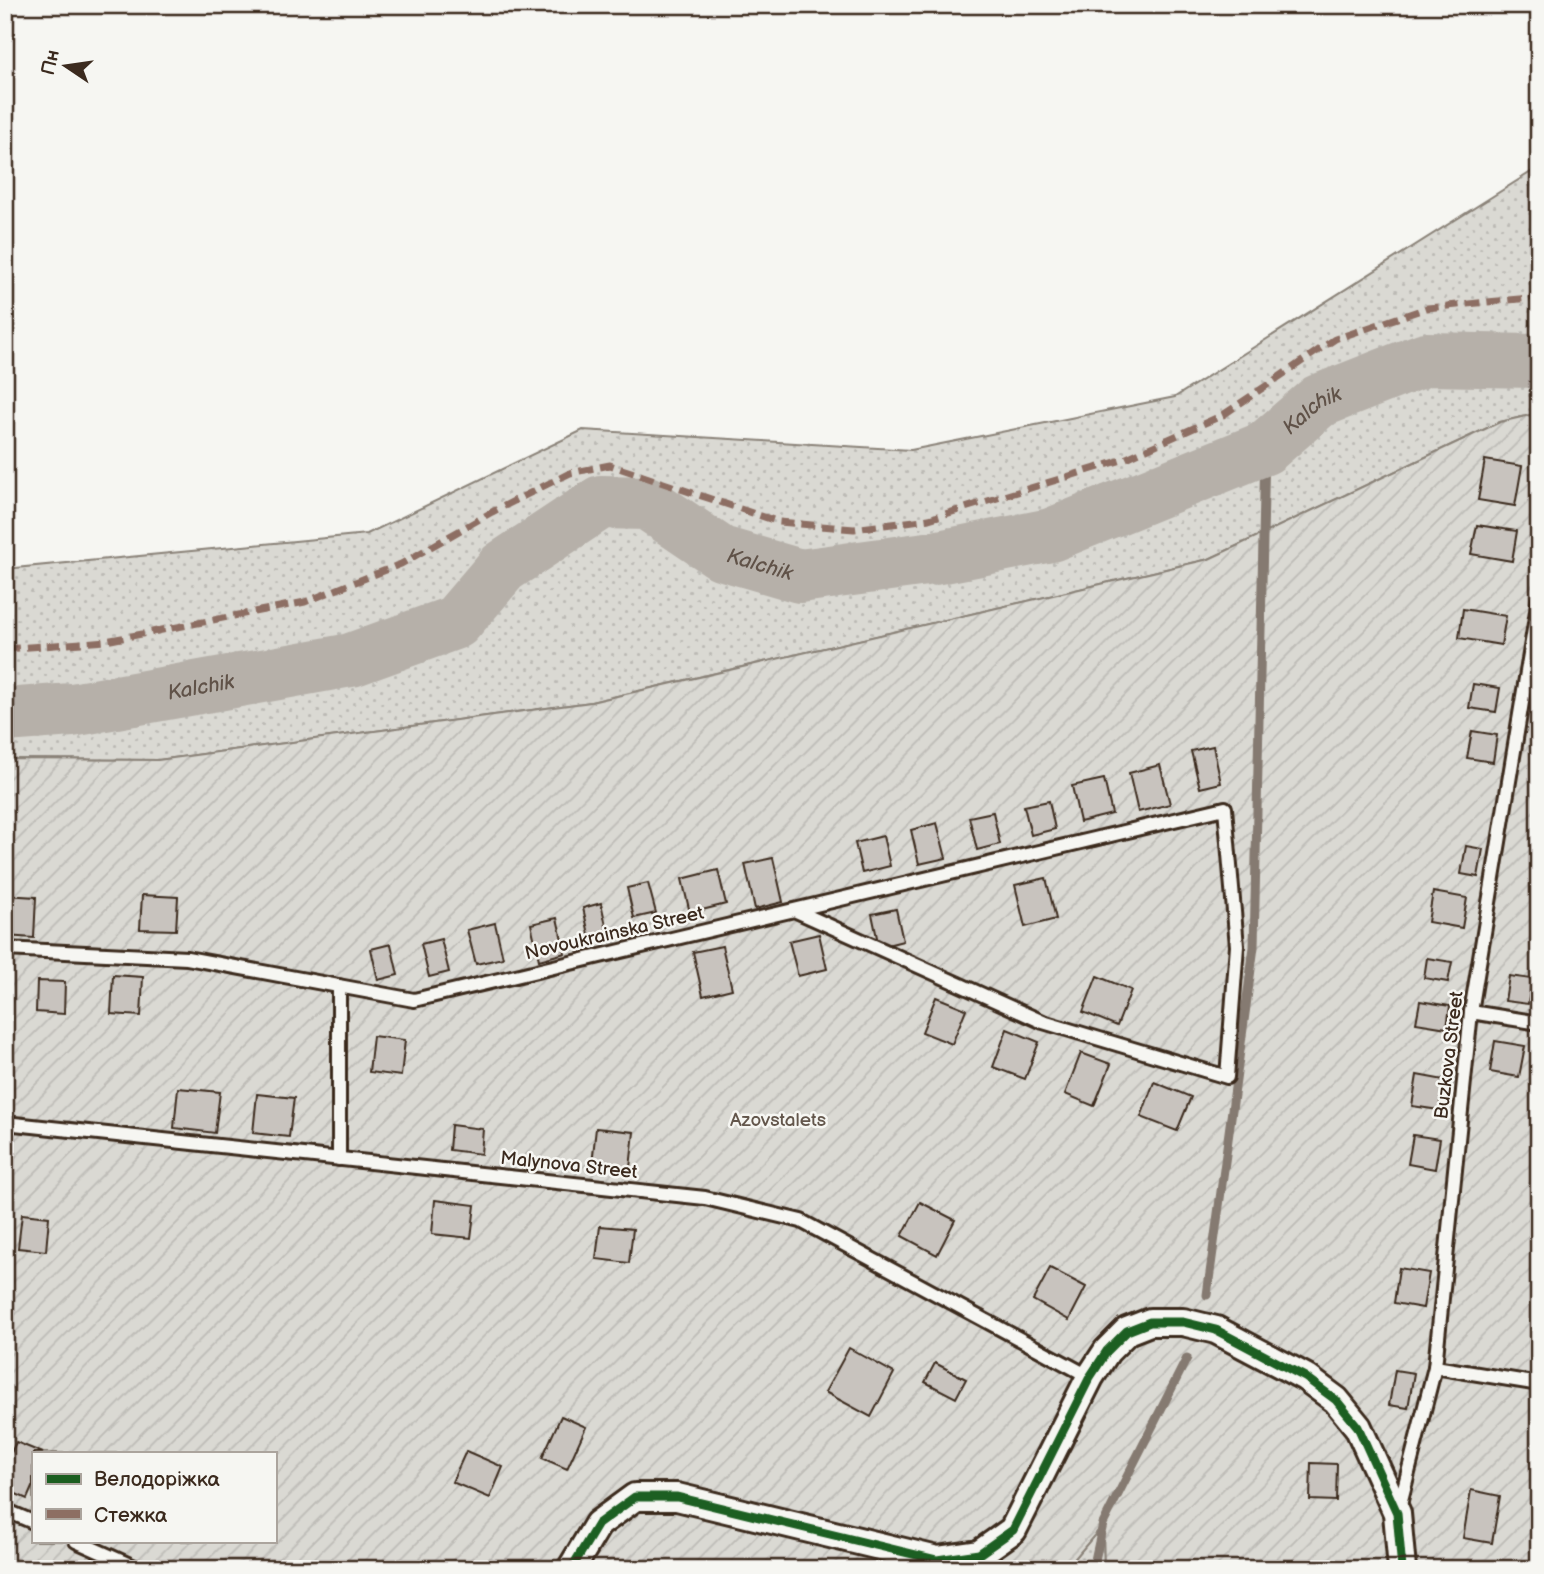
<svg xmlns="http://www.w3.org/2000/svg" width="1544" height="1574" font-family="'Balsamiq Sans',sans-serif">
<defs>
<pattern id="grass-dots" width="8" height="8" patternUnits="userSpaceOnUse" patternTransform="scale(1.75)"><rect width="8" height="8" fill="#dad9d3"/><path d="M2 2h.1M6 6h.1" fill="none" stroke="#bcbab5" stroke-width="1.8" stroke-linecap="round"/></pattern>
<pattern id="garden-furrows" width="10" height="10" patternUnits="userSpaceOnUse" patternTransform="scale(1.75)"><rect width="10" height="10" fill="#dad9d3"/><path d="M-1 1l2-2M0 10L10 0M9 11l2-2" fill="none" stroke="#bcbab5"/></pattern>
</defs>
<rect width="100%" height="100%" fill="#f6f6f2"/>
<filter id="ink" filterUnits="userSpaceOnUse"><feTurbulence type="fractalNoise" baseFrequency=".0143" numOctaves="2"/><feDisplacementMap in="SourceGraphic" scale="14" xChannelSelector="R" yChannelSelector="G"/><feConvolveMatrix kernelMatrix="1 2 1 2 8 2 1 2 1" color-interpolation-filters="sRGB"/></filter>
<g filter="url(#ink)">
<g fill="url(#grass-dots)" stroke="#8a8278" stroke-width="2">
<polygon points="1539,167 1539,413 1500,422 1209,559 591,702 158,760 5,759 5,569 367,534 583,430 911,450 1175,397"/>
<polygon points="1103,1524 1104,1569 1066,1569"/>
</g>
<path fill="url(#garden-furrows)" stroke="#8a8278" stroke-width="2" fill-rule="evenodd" d="M1539,413V1569H1104L1103,1525L1066,1569H5V759L158,760L591,702L1209,559L1500,422ZM33,1453H275V1541H33Z"/>
<g fill="none" stroke-linecap="round" stroke-linejoin="round">
<g stroke="#857a71" stroke-width="9">
<polyline points="1207,1295 1254,947 1265,448"/>
<polyline points="1093,1569 1103,1524 1187,1358"/>
</g>
<path stroke="#b6b0a9" stroke-width="54" id="s1" d="M5,715L72,710L351,660L456,622L503,567L601,502L647,503L721,553L800,576L934,558L1051,535L1265,448L1319,401L1426,359L1539,361"/>
</g>
<g fill="#c8c3be" stroke="#3b2a1e" stroke-width="2">
<polygon points="1485,460 1522,466 1515,506 1478,500"/>
<polygon points="1477,525 1517,531 1512,561 1471,554"/>
<polygon points="1463,609 1506,616 1501,645 1459,638"/>
<polygon points="1473,684 1500,688 1496,712 1469,708"/>
<polygon points="1472,731 1497,735 1493,762 1467,758"/>
<polygon points="1213,746 1221,783 1200,788 1191,751"/>
<polygon points="1160,765 1170,804 1138,812 1129,773"/>
<polygon points="1104,779 1112,814 1080,822 1072,786"/>
<polygon points="1049,801 1055,829 1031,835 1024,806"/>
<polygon points="993,812 1000,844 977,850 969,817"/>
<polygon points="937,823 946,858 919,864 911,830"/>
<polygon points="883,836 890,866 862,873 855,843"/>
<polygon points="1466,846 1483,849 1478,877 1461,874"/>
<polygon points="773,858 783,902 755,909 745,864"/>
<polygon points="718,870 726,904 690,913 682,879"/>
<polygon points="1046,878 1056,919 1025,927 1015,885"/>
<polygon points="648,883 656,913 634,918 627,888"/>
<polygon points="1433,892 1467,898 1462,928 1428,922"/>
<polygon points="5,895 36,897 34,938 5,936"/>
<polygon points="142,895 178,897 176,930 140,929"/>
<polygon points="601,903 609,939 591,943 583,908"/>
<polygon points="896,909 903,941 879,947 872,914"/>
<polygon points="557,918 565,953 539,960 531,924"/>
<polygon points="495,923 503,958 476,964 467,930"/>
<polygon points="819,934 827,969 798,976 789,941"/>
<polygon points="441,939 449,972 429,977 421,944"/>
<polygon points="391,944 398,975 378,980 371,949"/>
<polygon points="722,946 732,989 703,996 693,952"/>
<polygon points="1427,958 1452,962 1448,982 1424,978"/>
<polygon points="113,975 143,977 141,1016 111,1014"/>
<polygon points="1097,976 1131,990 1117,1026 1083,1012"/>
<polygon points="1509,976 1532,979 1528,1004 1505,1001"/>
<polygon points="37,981 65,982 64,1014 36,1012"/>
<polygon points="936,997 966,1009 952,1044 922,1032"/>
<polygon points="1420,1001 1450,1006 1447,1028 1416,1023"/>
<polygon points="1007,1029 1039,1042 1025,1079 993,1067"/>
<polygon points="373,1036 405,1040 401,1076 369,1072"/>
<polygon points="1495,1041 1525,1046 1519,1077 1490,1072"/>
<polygon points="1081,1053 1111,1064 1094,1106 1065,1094"/>
<polygon points="1417,1075 1444,1080 1439,1110 1412,1106"/>
<polygon points="1154,1082 1191,1097 1177,1131 1141,1117"/>
<polygon points="178,1088 220,1092 215,1133 174,1128"/>
<polygon points="257,1094 294,1098 289,1137 253,1133"/>
<polygon points="451,1125 483,1129 481,1154 449,1150"/>
<polygon points="596,1128 634,1132 630,1168 592,1164"/>
<polygon points="1413,1135 1440,1139 1435,1169 1408,1164"/>
<polygon points="435,1200 475,1205 471,1238 432,1234"/>
<polygon points="920,1202 955,1220 937,1255 902,1236"/>
<polygon points="22,1214 49,1217 46,1251 18,1248"/>
<polygon points="600,1226 633,1229 629,1263 596,1259"/>
<polygon points="1050,1268 1086,1287 1069,1320 1033,1300"/>
<polygon points="1399,1268 1429,1273 1423,1308 1394,1303"/>
<polygon points="849,1348 894,1373 871,1417 825,1392"/>
<polygon points="935,1363 966,1379 956,1398 925,1382"/>
<polygon points="1395,1370 1414,1373 1408,1408 1389,1405"/>
<polygon points="561,1416 586,1427 567,1469 542,1458"/>
<polygon points="16,1442 43,1453 33,1453 33,1485 27,1499 5,1489 5,1466"/>
<polygon points="466,1451 503,1467 490,1498 452,1482"/>
<polygon points="1311,1463 1337,1464 1336,1501 1310,1500"/>
<polygon points="1471,1490 1500,1496 1492,1543 1463,1538"/>
</g>
<g fill="none" stroke-linecap="round" stroke-linejoin="round">
<defs>
<g id="lane">
<polyline points="5,949 187,958 414,1000 1225,808 1237,946 1227,1077 1043,1022 794,910"/>
<polyline points="339,986 339,1159"/>
<polyline points="1471,1012 1539,1023"/>
<polyline points="5,1123 705,1198 801,1221 1090,1377"/>
<polyline points="1435,1367 1539,1384"/>
<polyline points="1399,1508 1435,1367 1471,1012 1539,599"/>
<polyline points="5,1510 33,1522"/>
<polyline points="76,1541 139,1569"/>
</g>
<polyline id="street" points="571,1569 598,1524 635,1497 677,1497 937,1560 979,1554 1013,1530 1090,1377 1107,1351 1127,1331 1150,1322 1183,1322 1216,1330 1305,1377 1336,1400 1358,1427 1397,1513 1402,1569"/>
</defs>
<use href="#lane" stroke="#3b2a1e" stroke-width="18"/>
<use href="#street" stroke="#3b2a1e" stroke-width="32"/>
<use href="#lane" stroke="#f6f6f2" stroke-width="12"/>
<use href="#street" stroke="#f6f6f2" stroke-width="26"/>
<polyline stroke="#8d6e63" stroke-width="7" stroke-dasharray="14 7" stroke-linecap="butt" points="5,649 106,641 305,602 401,564 492,512 570,473 610,465 779,522 854,529 929,519 1122,460 1223,415 1335,339 1427,308 1539,297"/>
<defs>
<polyline id="cycleway" points="571,1569 598,1524 635,1497 677,1497 937,1560 979,1554 1013,1530 1090,1377 1107,1351 1127,1331 1150,1322 1183,1322 1216,1330 1305,1377 1336,1400 1358,1427 1397,1513 1402,1569"/>
</defs>
<use href="#cycleway" stroke="#f6f6f2" stroke-width="13"/>
<use href="#cycleway" stroke="#1b5e20" stroke-width="9"/>
</g>
</g>
<g text-anchor="middle" stroke-width="5" stroke-linejoin="round" paint-order="stroke">
<g font-size="19" fill="#3b2a1e" stroke="#f6f6f2">
<text transform="translate(614 932) rotate(-13)" y="7">Novoukrainska Street</text>
<text transform="translate(1448 1055) rotate(-83)" y="7">Buzkova Street</text>
<text transform="translate(569 1164) rotate(6)" y="7">Malynova Street</text>
</g>
<g font-size="19" fill="#63564b" stroke="#f6f6f2">
<text x="778" y="1126">Azovstalets</text>
</g>
<g font-size="21" font-style="italic" fill="#605248" stroke="#f6f6f2">
<text dy="7" stroke="none"><textPath href="#s1" startOffset="1416">Kalchik</textPath></text>
<text dy="7" stroke="none"><textPath href="#s1" startOffset="828">Kalchik</textPath></text>
<text dy="7" stroke="none"><textPath href="#s1" startOffset="198">Kalchik</textPath></text>
</g>
</g>
<rect width="1544" height="1574" fill="none" stroke="#f6f6f2" stroke-width="28"/>
<rect x="14" y="14" width="1516" height="1546" fill="none" stroke="#3b2a1e" stroke-width="2.5" filter="url(#ink)"/>
<rect x="32" y="1452" width="245" height="91" fill="#f6f6f2" stroke="#aba49d" stroke-width="2"/>
<rect x="46" y="1474" width="35" height="10" fill="#1b5e20" stroke="#aba49d" stroke-width="2"/>
<text x="94" y="1486" font-size="21" fill="#3b2a1e">Велодоріжка</text>
<rect x="46" y="1509" width="35" height="10" fill="#8d6e63" stroke="#aba49d" stroke-width="2"/>
<text x="94" y="1522" font-size="21" fill="#3b2a1e">Стежка</text>
<g transform="translate(66 66) rotate(283)" stroke="#f6f6f2" stroke-width="5" paint-order="stroke">
<path d="M0-5L12 26L0 18L-12 26Z" fill="#3b2a1e"/>
<text y="-10" font-size="19" font-weight="bold" text-anchor="middle" fill="#3b2a1e">Пн</text>
</g>
</svg>
